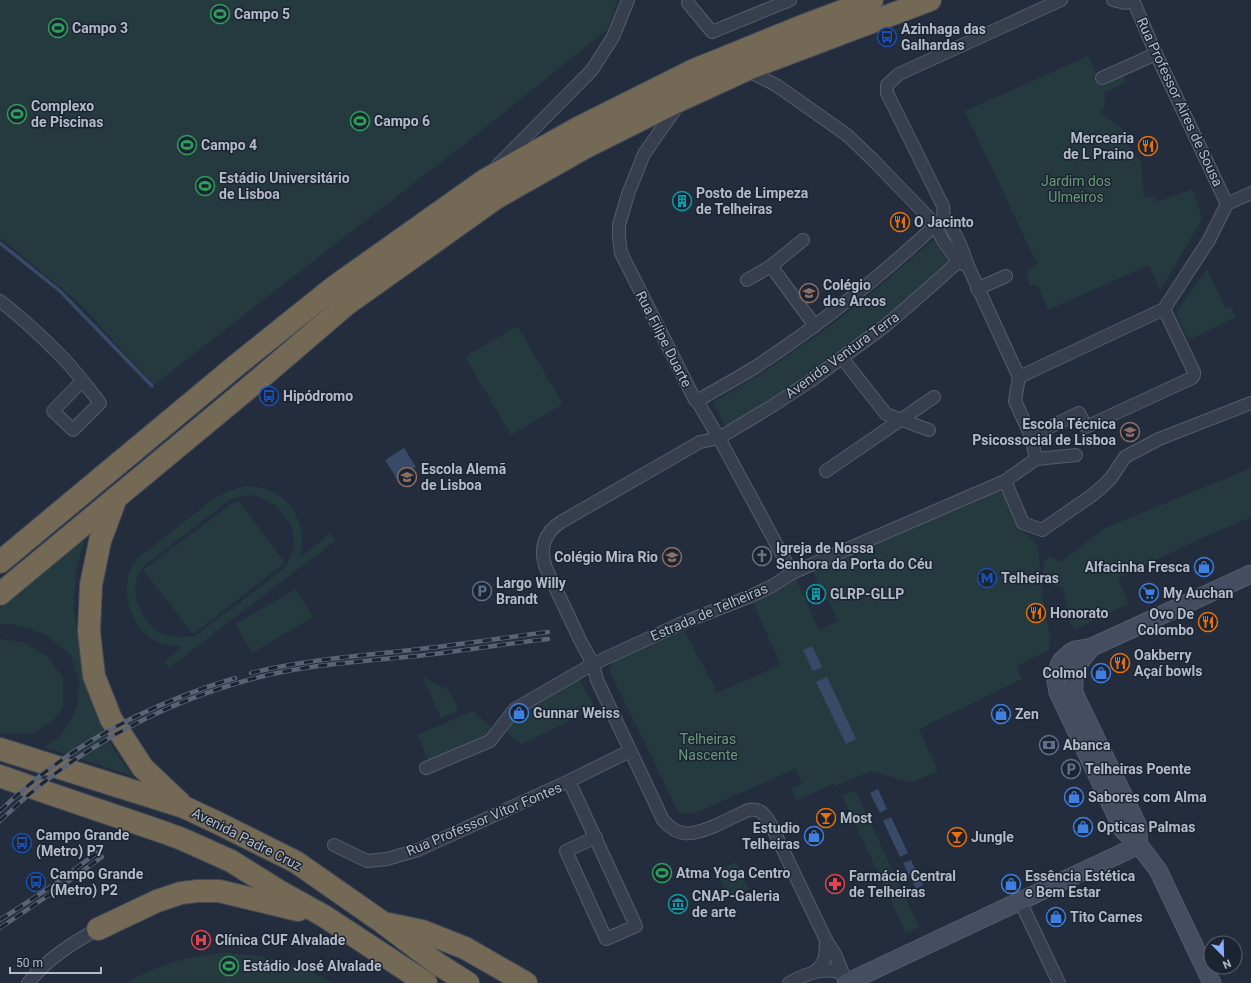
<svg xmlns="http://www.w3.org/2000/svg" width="1251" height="983" font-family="Roboto,sans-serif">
<rect width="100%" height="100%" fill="#232d3e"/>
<g fill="#253a3f" fill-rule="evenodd">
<polygon points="0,0 618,0 608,29 603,33 476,135 154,385 79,303 0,238"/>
<polygon points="1088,56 1097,76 1119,67 1126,82 1104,93 1106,104 1100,112 1121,127 1126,137 1128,146 1141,161 1144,198 1154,196 1156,202 1193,189 1202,219 1160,291 1149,265 1048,310 1038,286 1030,285 1026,271 1037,264 965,111"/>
<path d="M933,240L935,242L948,262L918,291L844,350L805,377L729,425H725L714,404L715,401C767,371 816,338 863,300C887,281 909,260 933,240Z"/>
<polygon points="1207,269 1225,308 1230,306 1236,317 1189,340 1177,316 1178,309"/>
<polygon points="517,326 563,404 511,435 465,357"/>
<polygon points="1251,468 1251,517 1202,538 1118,578 1128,604 1074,630 1070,622 1063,587 1052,586 1043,573 1044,562 1050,556 1061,562 1105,528"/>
<path d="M246,486C251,487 257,486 262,488C292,494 309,530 300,558L331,533L336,540L169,668L164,662L182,647C172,645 161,645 152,639C131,624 121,594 130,570C132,565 136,561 139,557L215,498L229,491ZM249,495C274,498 296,520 294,546C293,554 288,561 284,569L195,636C183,638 169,638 159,632C138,619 127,586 143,567L231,499Z"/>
<polygon points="997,491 1003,494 1014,510 1018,527 1033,540 1038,547 1043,600 1050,636 1049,650 1016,666 1022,679 919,729 938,771 911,783 871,771 835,786 833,784 797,800 792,789 802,784 795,769 695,813 679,813 610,672 613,661 683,629 716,689 714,690 716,693 781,665 751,599 795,577 819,630 838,621 823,589 821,590 812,568 927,518 963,507 988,492"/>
<polygon points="238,499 285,563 193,634 143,570"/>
<polygon points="87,532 76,568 74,609 85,681 103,731 117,755 133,776 44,747 59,737 71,721 78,702 79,681 71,655 44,634 13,624 0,624 0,608"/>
<polygon points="296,589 313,617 252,653 235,624"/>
<polygon points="0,639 23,642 47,656 63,678 63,706 53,721 32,734 0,734"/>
<path d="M422,676H423C430,682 437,686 447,688L459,710L441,718Z"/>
<polygon points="580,679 595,708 522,744 507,733 511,724 520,714"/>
<polygon points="473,711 492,728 488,738 430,763 417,735"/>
<polygon points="855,790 919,927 906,933 842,796"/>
<polygon points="736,862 749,889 729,898 717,871"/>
<path d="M223,953C262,954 298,962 332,983H126C156,965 188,956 223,953Z"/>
</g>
<g fill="#384a68">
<polygon points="404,448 416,467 397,479 385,460"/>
<polygon points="812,646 822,667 813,671 803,650"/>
<polygon points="827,677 856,739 846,744 816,682"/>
<polygon points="878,789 887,809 880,813 870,793"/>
<polygon points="891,817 908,853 900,857 883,821"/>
<polygon points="911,860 923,885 916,889 903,863"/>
</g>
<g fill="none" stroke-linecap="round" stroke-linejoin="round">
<polyline stroke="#384a68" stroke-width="3.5" points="0,243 60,291 152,386"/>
<defs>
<g id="street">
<polyline points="1113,0 1125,3 1133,0"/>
<polyline points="1133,0 1156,54 1227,204"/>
<polyline points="688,3 712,32 790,0"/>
<polyline points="746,70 776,85 847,135 873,160 936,225 942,239 958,262 968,266 1019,377 1015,401 1031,436 1036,459"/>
<polyline points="1102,78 1156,54"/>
<polyline points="679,104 644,154 628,194 619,225 619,237 621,253 695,400 697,401 719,438 792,573"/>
<polyline points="498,165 592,70 613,37 628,0"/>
<path d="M944,217C956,232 962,248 968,266"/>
<polyline points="771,266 815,326"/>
<polyline points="747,280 771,266 803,240"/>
<polyline points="977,289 1006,276"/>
<path d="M0,301C20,316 38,333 56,351C72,366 86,385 100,403L73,430L53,411L82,381"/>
<polyline points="842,358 886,414 929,430"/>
<polyline points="1019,377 1164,309 1209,240 1227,204 1251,193"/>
<path d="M697,401C717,389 738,378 757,366C824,322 886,272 944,217L943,206L887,93V85L899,74L1061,0"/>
<polyline points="1031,436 1079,413 1086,427 1192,378 1194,375 1194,372 1164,309"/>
<polyline points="826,471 934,397"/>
<polyline points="1005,481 1023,523 1042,530 1091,496 1102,487 1111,478 1125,457 1159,439 1251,403"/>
<polyline points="426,768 490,741 515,709 593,664 682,623 751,596 772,586 792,573 1005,481 1036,459 1076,455"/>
<polyline points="569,781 636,926 606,939 566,851 596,837"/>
<polyline points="334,845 367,861 387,859 418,850 569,781 630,751"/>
<polyline points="1020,901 1059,983"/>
<path d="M814,972C826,964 826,953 826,940"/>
<path d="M843,974L836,956L826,940L773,829C768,818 762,807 748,810C738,815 727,820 717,825C696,834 680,840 663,820L597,680L593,664L581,642L546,568C539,549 544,533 561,522L700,442L719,438L769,408L809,382L885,326L921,295L958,262"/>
<path d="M28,983C47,959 72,943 98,929"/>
<path d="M789,983C803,975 833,962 846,978"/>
</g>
<g id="secondary">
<path d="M1092,647C1077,664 1073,670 1074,693L1137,824L1139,845"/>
<polyline points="846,983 1139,845"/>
<polyline points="1212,983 1158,870 1139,845 1123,830 1058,692 1055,676 1061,661 1070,653 1075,650 1092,647 1251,574"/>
</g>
<g id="highway">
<polyline points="116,498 100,541 91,585 89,631 94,676 111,719 143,768 180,803"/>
<polyline points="0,562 238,364 334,287 485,180 578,128 694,70 805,25 872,0"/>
<polyline points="0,594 257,381 347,304 496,198 586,147 676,102 750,68 930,0"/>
<polyline points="0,749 184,807 220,824 296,862 382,922 435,962 468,983"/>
<polyline points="0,776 45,792 163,832 182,839 231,861 279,891 324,916 426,983"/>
<polyline points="389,924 422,931 465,948 526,983"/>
<polyline points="98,929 157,901 181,893 198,891 219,891 298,910"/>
</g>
</defs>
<use href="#street" stroke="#555d6c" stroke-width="14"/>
<use href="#secondary" stroke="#555d6c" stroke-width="19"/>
<use href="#highway" stroke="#424a59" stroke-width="24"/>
<use href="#street" stroke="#373f4e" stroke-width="12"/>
<use href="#secondary" stroke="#454e61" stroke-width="17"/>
<use href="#highway" stroke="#746954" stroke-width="22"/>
<defs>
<g id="rail">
<path d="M251,673C304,660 358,656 412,650C457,645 502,638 548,632"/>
<path d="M0,811C65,747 149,704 235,678"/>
<path d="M0,821C67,755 151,708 241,682C297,665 358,662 417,656C461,651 504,644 548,639"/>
<polyline points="0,920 52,886 98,852"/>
<polyline points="0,928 55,891 102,857"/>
</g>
</defs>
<use href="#rail" stroke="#596375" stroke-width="4.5"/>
<use href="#rail" stroke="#1c2432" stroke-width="3" stroke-dasharray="9" stroke-linecap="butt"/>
</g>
<defs>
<symbol id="stadium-ring" viewBox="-11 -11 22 22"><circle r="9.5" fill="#1c2432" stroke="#2e9e5b" stroke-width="1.5"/><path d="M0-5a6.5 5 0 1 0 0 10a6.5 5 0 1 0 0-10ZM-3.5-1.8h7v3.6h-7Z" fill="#2e9e5b"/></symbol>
<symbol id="bus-ring" viewBox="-11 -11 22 22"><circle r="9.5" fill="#1c2432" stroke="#1a4fb4" stroke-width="1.5"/><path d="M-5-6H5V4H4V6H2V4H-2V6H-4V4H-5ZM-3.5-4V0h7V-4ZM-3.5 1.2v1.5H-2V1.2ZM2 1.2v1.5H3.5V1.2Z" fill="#1a4fb4"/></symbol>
<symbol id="restaurant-ring" viewBox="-11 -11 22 22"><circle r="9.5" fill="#1c2432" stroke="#e8710a" stroke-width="1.5"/><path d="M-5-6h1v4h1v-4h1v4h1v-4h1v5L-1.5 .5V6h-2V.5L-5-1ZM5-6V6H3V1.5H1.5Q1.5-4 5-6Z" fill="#e8710a"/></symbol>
<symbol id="building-ring" viewBox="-11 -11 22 22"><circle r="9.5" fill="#1c2432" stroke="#0f9aa8" stroke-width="1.5"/><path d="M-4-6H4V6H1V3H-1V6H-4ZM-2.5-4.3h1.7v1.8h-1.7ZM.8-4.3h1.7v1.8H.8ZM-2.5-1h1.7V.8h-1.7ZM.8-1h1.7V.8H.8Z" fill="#0f9aa8"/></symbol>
<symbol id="school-ring" viewBox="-11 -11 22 22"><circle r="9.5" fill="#1c2432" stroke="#8d6e63" stroke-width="1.5"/><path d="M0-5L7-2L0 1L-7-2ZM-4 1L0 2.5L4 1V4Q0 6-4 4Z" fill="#8d6e63"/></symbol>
<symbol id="church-ring" viewBox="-11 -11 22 22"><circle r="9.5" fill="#1c2432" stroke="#6b7280" stroke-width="1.5"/><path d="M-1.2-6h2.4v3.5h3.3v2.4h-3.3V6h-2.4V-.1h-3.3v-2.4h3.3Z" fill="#6b7280"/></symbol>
<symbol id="shop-ring" viewBox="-11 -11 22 22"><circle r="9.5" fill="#1c2432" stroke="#3f7fe0" stroke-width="1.5"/><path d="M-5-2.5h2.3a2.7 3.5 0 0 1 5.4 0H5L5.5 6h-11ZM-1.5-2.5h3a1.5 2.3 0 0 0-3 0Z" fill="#3f7fe0"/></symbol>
<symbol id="metro-ring" viewBox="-11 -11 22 22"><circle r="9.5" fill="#1c2432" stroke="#1a4fb4" stroke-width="1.5"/><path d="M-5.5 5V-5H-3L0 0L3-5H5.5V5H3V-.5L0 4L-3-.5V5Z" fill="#1a4fb4"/></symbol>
<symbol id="parking-ring" viewBox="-11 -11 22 22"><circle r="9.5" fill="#1c2432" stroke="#5c6f8a" stroke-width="1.5"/><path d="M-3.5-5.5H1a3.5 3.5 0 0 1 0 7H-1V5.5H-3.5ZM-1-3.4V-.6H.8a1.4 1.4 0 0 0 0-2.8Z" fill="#5c6f8a"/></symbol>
<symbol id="supermarket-ring" viewBox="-11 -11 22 22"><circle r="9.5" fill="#1c2432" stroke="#3f7fe0" stroke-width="1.5"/><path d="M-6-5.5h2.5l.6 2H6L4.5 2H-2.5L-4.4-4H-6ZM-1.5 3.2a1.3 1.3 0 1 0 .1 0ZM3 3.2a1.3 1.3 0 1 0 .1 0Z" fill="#3f7fe0"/></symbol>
<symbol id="bank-ring" viewBox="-11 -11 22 22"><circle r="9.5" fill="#1c2432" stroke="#5c6f8a" stroke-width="1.5"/><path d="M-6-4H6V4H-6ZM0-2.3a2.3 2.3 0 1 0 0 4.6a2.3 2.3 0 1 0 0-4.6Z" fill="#5c6f8a"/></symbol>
<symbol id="bar-ring" viewBox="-11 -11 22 22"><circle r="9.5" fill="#1c2432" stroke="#e8710a" stroke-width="1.5"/><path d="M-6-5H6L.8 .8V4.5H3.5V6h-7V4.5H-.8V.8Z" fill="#e8710a"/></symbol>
<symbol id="pharmacy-ring" viewBox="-11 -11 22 22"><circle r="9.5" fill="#1c2432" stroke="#e0444e" stroke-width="1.5"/><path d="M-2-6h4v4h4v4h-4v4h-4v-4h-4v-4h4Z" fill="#e0444e"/></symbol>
<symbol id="museum-ring" viewBox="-11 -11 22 22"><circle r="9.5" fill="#1c2432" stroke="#0f9aa8" stroke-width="1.5"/><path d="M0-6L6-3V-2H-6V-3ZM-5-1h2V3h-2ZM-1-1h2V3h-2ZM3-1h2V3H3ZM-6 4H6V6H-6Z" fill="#0f9aa8"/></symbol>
<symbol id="hospital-ring" viewBox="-11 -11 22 22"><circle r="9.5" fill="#1c2432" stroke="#e0444e" stroke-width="1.5"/><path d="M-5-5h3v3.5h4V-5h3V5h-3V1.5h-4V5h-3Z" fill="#e0444e"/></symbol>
</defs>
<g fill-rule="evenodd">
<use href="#stadium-ring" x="209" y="3" width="22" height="22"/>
<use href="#stadium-ring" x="47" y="17" width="22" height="22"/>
<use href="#bus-ring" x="876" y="26" width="22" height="22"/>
<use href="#stadium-ring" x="6" y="103" width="22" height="22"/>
<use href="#stadium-ring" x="349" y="110" width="22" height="22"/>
<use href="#stadium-ring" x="176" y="134" width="22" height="22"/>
<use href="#restaurant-ring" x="1137" y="135" width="22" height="22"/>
<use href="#stadium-ring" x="194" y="175" width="22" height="22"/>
<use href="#building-ring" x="671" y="190" width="22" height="22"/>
<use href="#restaurant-ring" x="889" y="211" width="22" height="22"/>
<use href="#school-ring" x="798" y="282" width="22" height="22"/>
<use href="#bus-ring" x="258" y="385" width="22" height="22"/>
<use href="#school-ring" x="1119" y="421" width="22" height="22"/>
<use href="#school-ring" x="396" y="466" width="22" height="22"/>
<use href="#church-ring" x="751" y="545" width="22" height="22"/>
<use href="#school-ring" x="661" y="546" width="22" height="22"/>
<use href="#shop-ring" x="1193" y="556" width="22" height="22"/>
<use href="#metro-ring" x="976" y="567" width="22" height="22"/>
<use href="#parking-ring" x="471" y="580" width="22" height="22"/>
<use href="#supermarket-ring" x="1138" y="582" width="22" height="22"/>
<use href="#building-ring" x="805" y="583" width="22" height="22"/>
<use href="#restaurant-ring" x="1025" y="602" width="22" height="22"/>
<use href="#restaurant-ring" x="1197" y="611" width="22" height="22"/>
<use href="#restaurant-ring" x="1109" y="652" width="22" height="22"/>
<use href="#shop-ring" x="1090" y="662" width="22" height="22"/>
<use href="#shop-ring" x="508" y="702" width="22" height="22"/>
<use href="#shop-ring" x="990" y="703" width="22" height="22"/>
<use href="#bank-ring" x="1038" y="734" width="22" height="22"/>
<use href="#parking-ring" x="1060" y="758" width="22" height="22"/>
<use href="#shop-ring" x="1063" y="786" width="22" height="22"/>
<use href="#bar-ring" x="815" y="807" width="22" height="22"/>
<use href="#shop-ring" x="1072" y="816" width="22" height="22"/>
<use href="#shop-ring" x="803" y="825" width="22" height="22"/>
<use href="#bar-ring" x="946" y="826" width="22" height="22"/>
<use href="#bus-ring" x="11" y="832" width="22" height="22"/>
<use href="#stadium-ring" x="651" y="862" width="22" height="22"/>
<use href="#bus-ring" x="25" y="871" width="22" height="22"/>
<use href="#pharmacy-ring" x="824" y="873" width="22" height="22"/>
<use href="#shop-ring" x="1000" y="873" width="22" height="22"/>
<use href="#museum-ring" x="667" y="893" width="22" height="22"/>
<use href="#shop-ring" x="1045" y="906" width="22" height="22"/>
<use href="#hospital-ring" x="190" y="929" width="22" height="22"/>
<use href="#stadium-ring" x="218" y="955" width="22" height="22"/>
</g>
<g text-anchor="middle" stroke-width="3" stroke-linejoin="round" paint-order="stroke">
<g font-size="14" font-weight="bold" fill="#b3bac9" stroke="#1c2432" text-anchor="start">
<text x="234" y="19">Campo 5</text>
<text x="72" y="33">Campo 3</text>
<text x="901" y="34">Azinhaga das<tspan x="901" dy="16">Galhardas</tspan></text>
<text x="31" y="111">Complexo<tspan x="31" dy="16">de Piscinas</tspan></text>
<text x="374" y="126">Campo 6</text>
<text x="1134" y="143" text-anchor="end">Mercearia<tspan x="1134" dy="16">de L Praino</tspan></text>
<text x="201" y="150">Campo 4</text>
<text x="219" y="183">Estádio Universitário<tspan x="219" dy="16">de Lisboa</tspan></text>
<text x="696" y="198">Posto de Limpeza<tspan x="696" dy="16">de Telheiras</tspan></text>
<text x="914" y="227">O Jacinto</text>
<text x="823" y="290">Colégio<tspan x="823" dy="16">dos Arcos</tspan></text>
<text x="283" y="401">Hipódromo</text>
<text x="1116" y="429" text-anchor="end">Escola Técnica<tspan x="1116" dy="16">Psicossocial de Lisboa</tspan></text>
<text x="421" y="474">Escola Alemã<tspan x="421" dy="16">de Lisboa</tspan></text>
<text x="776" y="553">Igreja de Nossa<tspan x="776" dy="16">Senhora da Porta do Céu</tspan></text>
<text x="658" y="562" text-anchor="end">Colégio Mira Rio</text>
<text x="1190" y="572" text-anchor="end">Alfacinha Fresca</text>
<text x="1001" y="583">Telheiras</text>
<text x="496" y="588">Largo Willy<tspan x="496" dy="16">Brandt</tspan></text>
<text x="1163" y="598">My Auchan</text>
<text x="830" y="599">GLRP-GLLP</text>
<text x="1050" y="618">Honorato</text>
<text x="1194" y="619" text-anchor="end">Ovo De<tspan x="1194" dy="16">Colombo</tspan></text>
<text x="1134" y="660">Oakberry<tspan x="1134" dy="16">Açaí bowls</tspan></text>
<text x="1087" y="678" text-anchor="end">Colmol</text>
<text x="533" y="718">Gunnar Weiss</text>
<text x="1015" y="719">Zen</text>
<text x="1063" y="750">Abanca</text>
<text x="1085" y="774">Telheiras Poente</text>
<text x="1088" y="802">Sabores com Alma</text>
<text x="840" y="823">Most</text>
<text x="1097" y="832">Opticas Palmas</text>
<text x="800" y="833" text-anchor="end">Estudio<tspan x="800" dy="16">Telheiras</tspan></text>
<text x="36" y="840">Campo Grande<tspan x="36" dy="16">(Metro) P7</tspan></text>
<text x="971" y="842">Jungle</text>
<text x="676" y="878">Atma Yoga Centro</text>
<text x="50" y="879">Campo Grande<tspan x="50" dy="16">(Metro) P2</tspan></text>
<text x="849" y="881">Farmácia Central<tspan x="849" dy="16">de Telheiras</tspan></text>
<text x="1025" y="881">Essência Estética<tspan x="1025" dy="16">e Bem Estar</tspan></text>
<text x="692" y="901">CNAP-Galeria<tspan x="692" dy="16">de arte</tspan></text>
<text x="1070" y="922">Tito Carnes</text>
<text x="215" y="945">Clínica CUF Alvalade</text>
<text x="243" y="971">Estádio José Alvalade</text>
</g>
<g font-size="14" fill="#b3bac9" stroke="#1c2432">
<text transform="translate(1180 102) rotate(65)" y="5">Rua Professor Aires de Sousa</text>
<text transform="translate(664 339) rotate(63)" y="5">Rua Filipe Duarte</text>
<text transform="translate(842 355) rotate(-36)" y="5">Avenida Ventura Terra</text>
<text transform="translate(709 612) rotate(-23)" y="5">Estrada de Telheiras</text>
<text transform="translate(484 819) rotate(-23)" y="5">Rua Professor Vítor Fontes</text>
<text transform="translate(247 839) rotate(27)" y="5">Avenida Padre Cruz</text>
</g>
<g font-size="14" fill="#699a77" stroke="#1c2432">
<text x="1076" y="186">Jardim dos<tspan x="1076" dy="16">Ulmeiros</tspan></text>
<text x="708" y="744">Telheiras<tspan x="708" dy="16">Nascente</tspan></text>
</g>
</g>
<g transform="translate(1223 955) rotate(157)"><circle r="19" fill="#1c2432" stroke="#58606e"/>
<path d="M0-3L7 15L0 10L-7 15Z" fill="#87aefa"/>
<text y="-6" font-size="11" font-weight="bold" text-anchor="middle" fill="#b3bac9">N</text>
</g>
<path d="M10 967v6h91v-6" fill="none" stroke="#b3bac9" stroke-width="2"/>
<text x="16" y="967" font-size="12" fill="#b3bac9" stroke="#1c2432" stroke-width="3" paint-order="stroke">50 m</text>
</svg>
